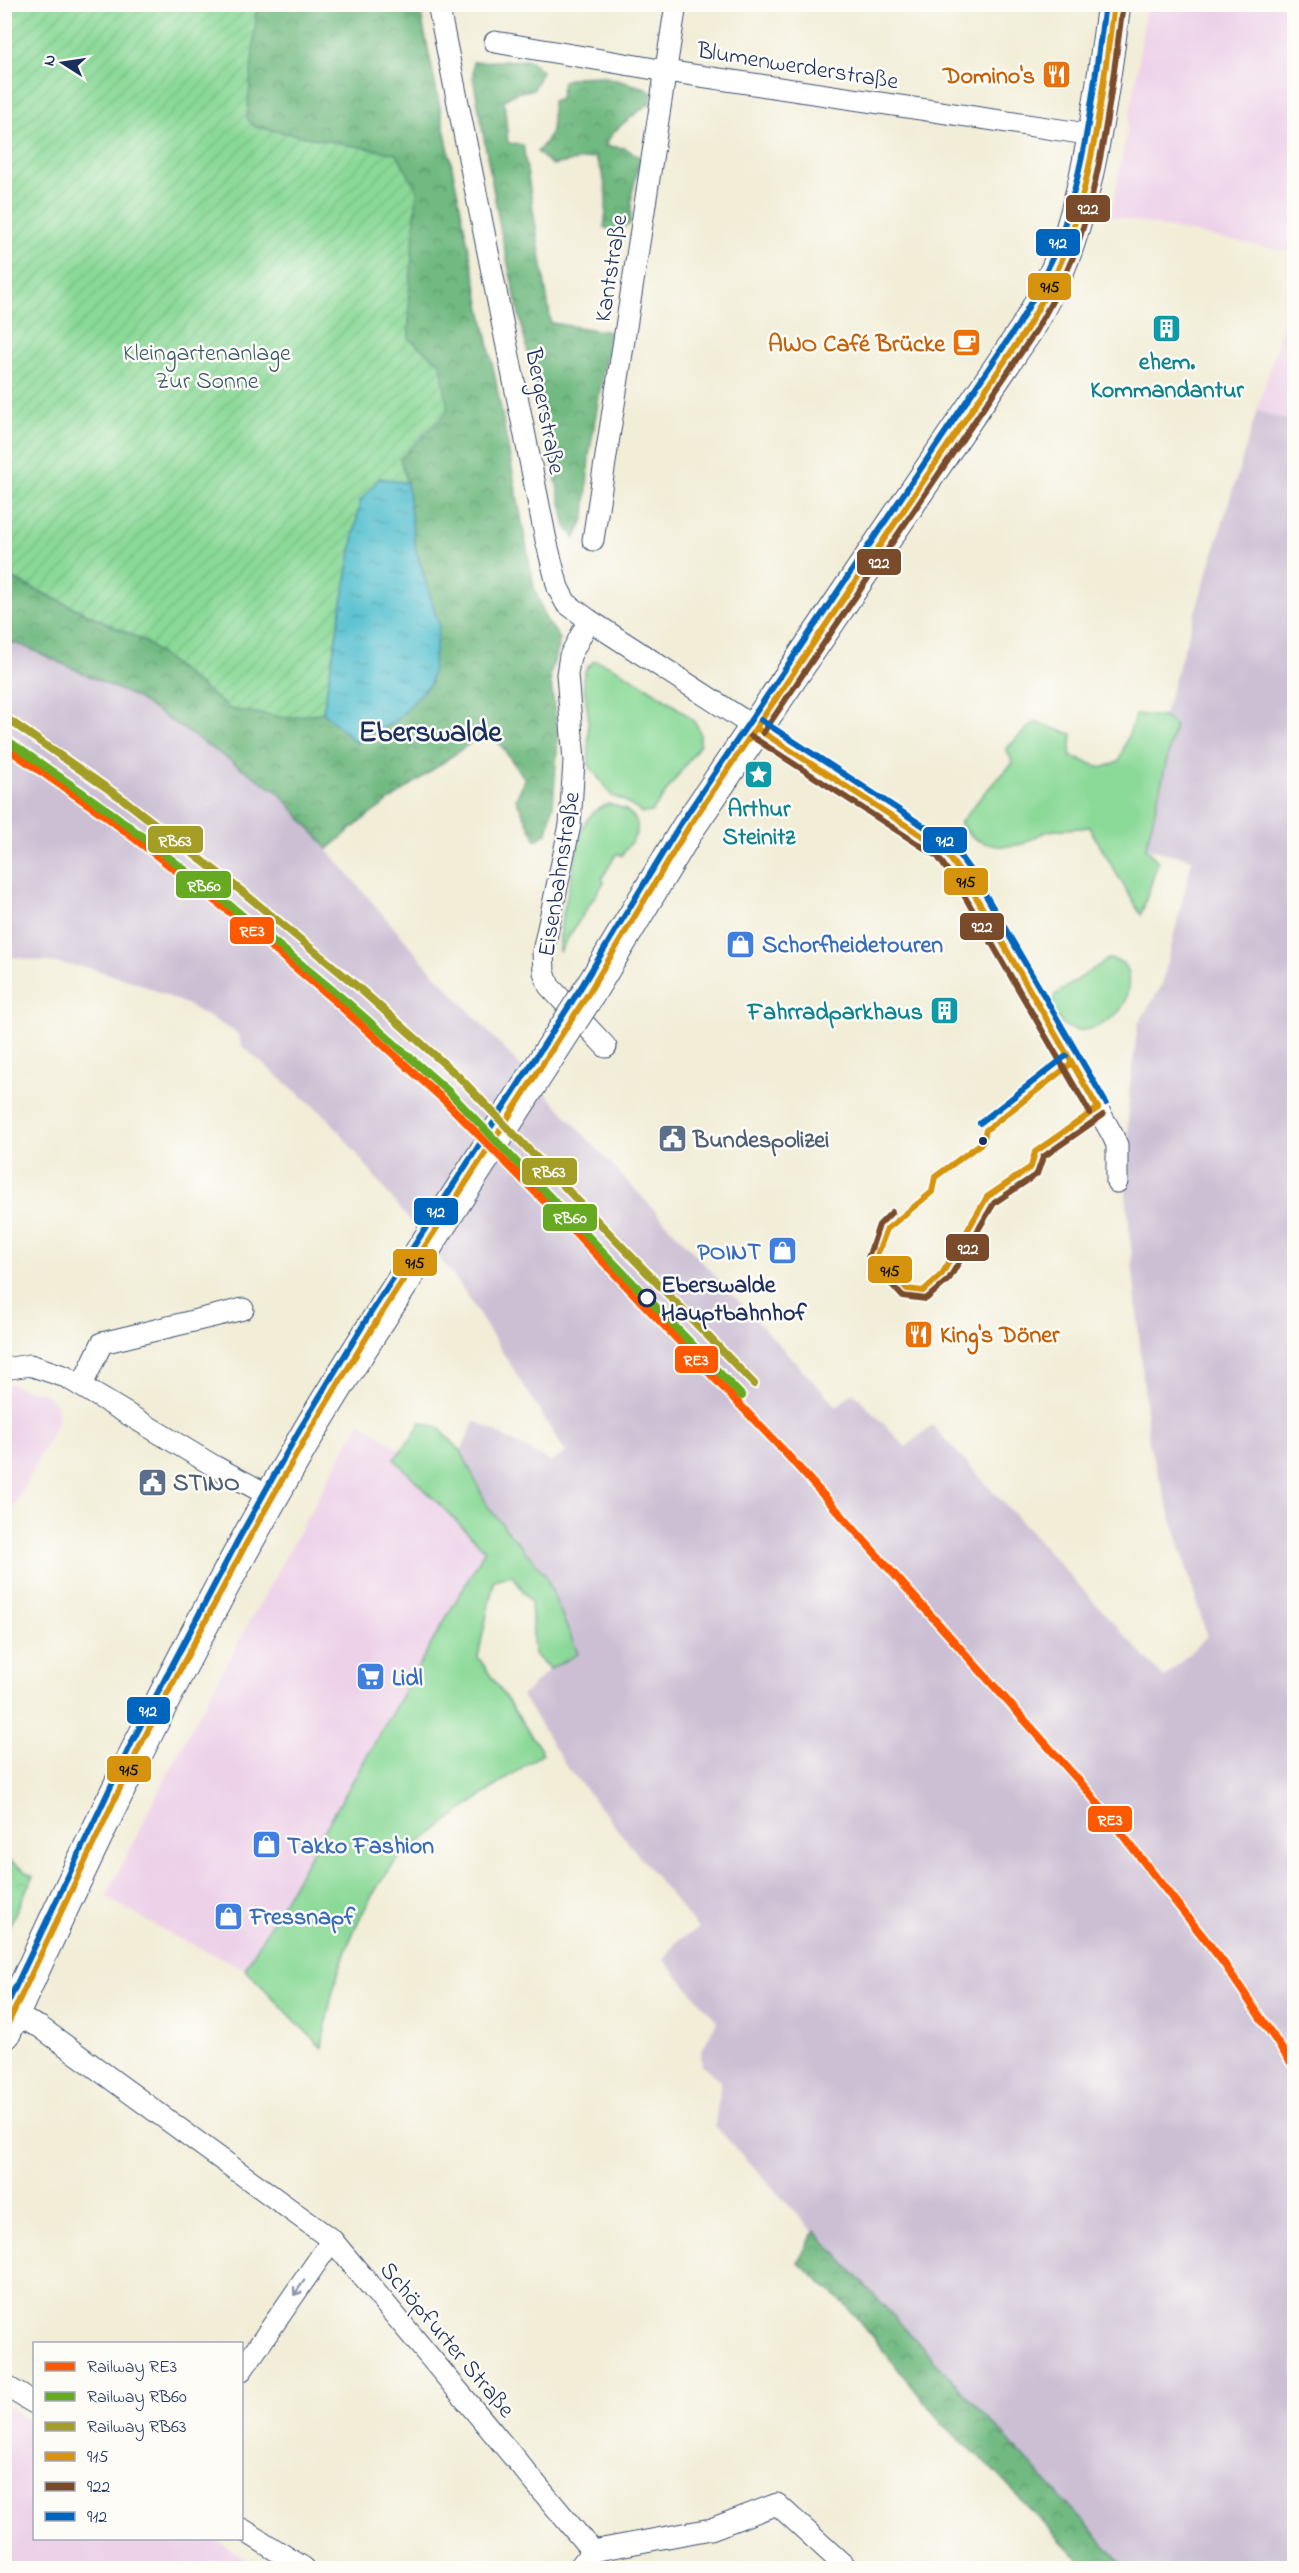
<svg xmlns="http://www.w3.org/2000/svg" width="1299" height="2573" font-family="'Indie Flower',sans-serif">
<defs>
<pattern id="forest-crowns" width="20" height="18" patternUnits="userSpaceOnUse" patternTransform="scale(1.5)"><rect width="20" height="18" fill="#6fb980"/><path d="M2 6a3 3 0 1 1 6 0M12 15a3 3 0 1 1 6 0" fill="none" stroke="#5a976c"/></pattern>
<pattern id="park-crowns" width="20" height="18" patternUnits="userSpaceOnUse" patternTransform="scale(1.5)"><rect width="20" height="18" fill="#8ad997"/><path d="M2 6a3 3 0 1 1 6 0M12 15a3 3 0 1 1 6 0" fill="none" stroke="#76bb85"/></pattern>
<pattern id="garden-furrows" width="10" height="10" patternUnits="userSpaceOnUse" patternTransform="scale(1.5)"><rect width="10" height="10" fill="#8ad997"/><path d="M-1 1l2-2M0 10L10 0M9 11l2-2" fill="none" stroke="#76bb85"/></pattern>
<pattern id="water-ripples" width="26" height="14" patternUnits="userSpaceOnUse" patternTransform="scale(1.5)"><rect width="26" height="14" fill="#56c1d0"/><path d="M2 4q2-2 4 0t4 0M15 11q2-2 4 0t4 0" fill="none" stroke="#469dac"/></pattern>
</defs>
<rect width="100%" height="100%" fill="#fdfcf7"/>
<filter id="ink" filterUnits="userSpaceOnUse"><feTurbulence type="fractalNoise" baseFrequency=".0167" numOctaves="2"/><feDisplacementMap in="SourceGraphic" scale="12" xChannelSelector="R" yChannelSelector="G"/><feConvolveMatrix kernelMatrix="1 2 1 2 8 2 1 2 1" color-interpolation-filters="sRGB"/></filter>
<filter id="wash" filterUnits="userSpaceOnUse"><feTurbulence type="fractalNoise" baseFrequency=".008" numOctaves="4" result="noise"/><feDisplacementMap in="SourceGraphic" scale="24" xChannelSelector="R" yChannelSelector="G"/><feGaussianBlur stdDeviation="1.35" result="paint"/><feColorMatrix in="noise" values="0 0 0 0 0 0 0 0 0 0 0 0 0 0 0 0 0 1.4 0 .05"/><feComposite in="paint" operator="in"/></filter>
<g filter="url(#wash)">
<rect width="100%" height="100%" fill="#f1edd7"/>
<g fill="#edd1e9">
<polygon points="1146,5 1294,5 1294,253 1111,216 1137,75"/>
<polygon points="1294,289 1294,422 1257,411"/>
<polygon points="12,1383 23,1389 44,1392 55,1403 58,1413 57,1423 5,1524 5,1385"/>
<polygon points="360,1421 401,1451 394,1460 485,1549 245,1969 176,1937 106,1897 179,1751"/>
<polygon points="4,2405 34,2424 34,2538 214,2539 261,2568 5,2568"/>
</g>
<polygon fill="#ccbfd4" points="1257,411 1294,422 1294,2568 1126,2568 715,2126 721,2081 702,2065 701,2052 717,2021 664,1960 677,1941 698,1929 565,1764 522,1696 550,1669 578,1654 513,1534 488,1507 461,1451 475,1421 551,1462 566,1453 459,1283 328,1118 243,1047 237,1033 188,1005 138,983 90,968 5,956 4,641 24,646 134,697 279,793 420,958 837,1407 853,1392 906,1447 932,1425 1164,1678 1207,1636 1149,1444 1124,1171 1127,1158 1129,1093 1138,1024 1162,985 1192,859 1146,848 1175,725 1163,717"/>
<g fill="#8ad997" stroke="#52847a" stroke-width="1.5">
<path d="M594,661C609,660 687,711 696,724C701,732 701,737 699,746L652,812L642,813L623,800L612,796L589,765L588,714L583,679L586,669Z"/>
<path d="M1136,714L1163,717L1175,725L1146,848L1158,862L1141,915L1089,827C1077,829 1053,828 1043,833C1035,836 1029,842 1022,844C997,850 973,844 960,823L985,792L1013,763L1006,749L1034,722L1072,734L1070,756L1102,768L1119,761Z"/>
<path d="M608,804C620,806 640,814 637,831C635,839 626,848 622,856L617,853L602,878L604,882L559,952L561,923L581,832C587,817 593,810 608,804Z"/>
<path d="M1108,959C1113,960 1121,960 1124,965C1132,976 1128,1001 1120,1010C1105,1027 1075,1040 1059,1020C1053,1013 1051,1003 1055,995Z"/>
<path d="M420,1422L438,1427L461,1451L488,1507L545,1575L578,1654L550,1669L534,1654L531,1602L512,1575L494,1580L478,1657L543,1753C505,1779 467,1805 431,1834C420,1843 404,1851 395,1862C352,1917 331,1980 322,2048L245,1969L485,1550L394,1459L414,1435Z"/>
</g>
<g fill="url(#forest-crowns)" stroke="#45746f" stroke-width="1.5">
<polygon points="257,5 419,5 494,372 534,587 545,618 560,639 550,676 558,737 553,805 547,833 536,840 516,799 525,779 494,736 473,741 361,821 328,849 279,793 135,697 24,646 5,641 4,575 143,640 230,709 288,718 323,712 356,743 439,625 415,547 407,483 400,459 441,364 409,339 409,293 397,154 255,127 246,118"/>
<polygon points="529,60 542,71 534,89 516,93 504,100 508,143 523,145 551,323 610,332 589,456 585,517 575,539 566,526 501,232 473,77 473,62"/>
<path d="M601,76L646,88L652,94L650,103C635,115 613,127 605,146L625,148L641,158L632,192L630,224L614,232L604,227C608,203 608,178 595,157L552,165L537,152C554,135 553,125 552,101L560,98L563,81L577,77Z"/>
<polygon points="815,2231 1126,2568 1087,2568 983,2460 945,2427 848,2307 798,2262"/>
</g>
<polygon fill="url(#park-crowns)" stroke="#52847a" stroke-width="1.5" points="5,1858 33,1876 5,1935"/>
<polygon fill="url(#garden-furrows)" stroke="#52847a" stroke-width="1.5" points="5,5 257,5 247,118 255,127 397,154 417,191 409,293 409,339 441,364 448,411 400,459 407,483 380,478 360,501 323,712 288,718 230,709 143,640 5,575"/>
<polygon fill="url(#water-ripples)" stroke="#387897" stroke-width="1.5" points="380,478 407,483 415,547 439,625 430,684 396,721 356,743 323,712 360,501"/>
</g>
<g filter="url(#ink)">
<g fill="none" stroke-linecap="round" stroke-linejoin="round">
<defs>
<g id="street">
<polyline points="438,4 546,540 558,588 566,603 589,620 944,850 969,885 1112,1134 1117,1145 1117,1182"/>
<polyline points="495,42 666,71 1094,135"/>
<polyline points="593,540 676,4"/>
<polyline points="589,620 570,656 567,674 574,761 570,825 543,952 544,972 549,986 606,1047"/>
<polyline points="4,1369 30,1365 66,1377 214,1466 272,1497"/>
<polyline points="82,1385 102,1343 243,1309"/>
<polyline points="13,2015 40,2027 332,2240 592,2551 711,2529 777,2504 847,2568"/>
<polyline points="242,2370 332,2240"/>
<polyline points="4,2385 34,2403"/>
<polyline points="242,2529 304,2568"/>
<polyline points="579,2568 592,2551"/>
</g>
<g id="primary">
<path d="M588,994L688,828L1026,330C1042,302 1058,273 1068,243C1093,166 1103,84 1114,4"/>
<path d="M4,2033C96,1830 194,1628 307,1435C345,1371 385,1309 425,1247"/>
</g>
</defs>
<use href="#street" stroke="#3b4c70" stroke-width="23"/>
<use href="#primary" stroke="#3b4c70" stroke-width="35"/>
<use href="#street" stroke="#fff" stroke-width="21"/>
<use href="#primary" stroke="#fff" stroke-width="33"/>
<defs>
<polyline id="primary-bridge" points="425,1247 588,994"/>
</defs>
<use href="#primary-bridge" stroke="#3b4c70" stroke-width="35" stroke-linecap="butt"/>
<use href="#primary-bridge" stroke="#fff" stroke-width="33"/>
<defs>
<g id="bus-1">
<polyline points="756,728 944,850 969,885 1098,1108"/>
<polyline points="1072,1063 986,1130 983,1142 935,1177 932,1192 887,1229 877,1255 907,1289 923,1291 942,1274 987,1197 1031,1167 1035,1152 1098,1108"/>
<path d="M4,2032L140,1746L246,1544L308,1434L376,1322L588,994L688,828L1026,330C1040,305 1055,279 1065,252C1094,173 1103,87 1114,4"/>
</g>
<g id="bus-2">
<path d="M763,733L1033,335C1048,310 1062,284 1073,257C1103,177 1111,89 1123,5"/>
<polyline points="751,736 938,857 961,890 1090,1113"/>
<polyline points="892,1212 879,1225 868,1258 902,1296 926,1299 949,1279 994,1203 1037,1174 1043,1157 1103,1115"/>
</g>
<g id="bus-3">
<polyline points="761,720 951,844 977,880 1106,1103"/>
<polyline points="980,1123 1066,1056"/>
<path d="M4,2011L132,1742L238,1540L300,1429L368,1317L580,989L681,823L1018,325C1032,301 1045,277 1055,251C1085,174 1094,87 1105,4"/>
</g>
</defs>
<use href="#bus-1" stroke="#fdfcf7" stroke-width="10"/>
<use href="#bus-2" stroke="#fdfcf7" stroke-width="10"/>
<use href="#bus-3" stroke="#fdfcf7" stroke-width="10"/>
<use href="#bus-1" stroke="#d6940e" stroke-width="6"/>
<use href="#bus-2" stroke="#7a4b2a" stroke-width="6"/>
<use href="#bus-3" stroke="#0065bd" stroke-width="6"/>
<defs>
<polyline id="rail-1" points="4,746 107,817 231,913 336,1002 444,1100 571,1228 783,1450 1087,1790 1223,1962 1294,2067"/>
<polyline id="rail-2" points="4,738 113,814 232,907 347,1002 447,1090 742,1396"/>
<polyline id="rail-3" points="9,720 124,800 244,893 359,988 459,1077 754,1384"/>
</defs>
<use href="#rail-1" stroke="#fdfcf7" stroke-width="12"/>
<use href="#rail-2" stroke="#fdfcf7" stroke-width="12"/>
<use href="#rail-3" stroke="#fdfcf7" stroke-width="12"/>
<use href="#rail-1" stroke="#ff5900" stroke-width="8"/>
<use href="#rail-2" stroke="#6a2" stroke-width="8"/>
<use href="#rail-3" stroke="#a49d26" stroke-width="8"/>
</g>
<defs><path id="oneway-shaft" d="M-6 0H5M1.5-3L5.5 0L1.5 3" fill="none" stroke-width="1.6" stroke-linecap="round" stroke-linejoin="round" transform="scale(1.5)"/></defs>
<use stroke="#8d97ae" href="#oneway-shaft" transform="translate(299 2288) rotate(125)"/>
</g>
<defs>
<symbol id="restaurant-square" viewBox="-11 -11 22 22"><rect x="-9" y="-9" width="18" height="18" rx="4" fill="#e8710a" stroke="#fdfcf7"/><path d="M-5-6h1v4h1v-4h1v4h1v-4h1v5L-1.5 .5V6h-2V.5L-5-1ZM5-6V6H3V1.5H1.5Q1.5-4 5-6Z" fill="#fff"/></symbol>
<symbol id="building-square" viewBox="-11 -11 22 22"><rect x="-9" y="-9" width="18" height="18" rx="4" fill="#0f9aa8" stroke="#fdfcf7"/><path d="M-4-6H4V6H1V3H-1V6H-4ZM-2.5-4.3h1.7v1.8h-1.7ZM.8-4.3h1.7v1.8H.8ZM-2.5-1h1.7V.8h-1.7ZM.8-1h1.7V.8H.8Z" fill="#fff"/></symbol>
<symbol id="cafe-square" viewBox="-11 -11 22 22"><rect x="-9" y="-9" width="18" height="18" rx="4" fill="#e8710a" stroke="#fdfcf7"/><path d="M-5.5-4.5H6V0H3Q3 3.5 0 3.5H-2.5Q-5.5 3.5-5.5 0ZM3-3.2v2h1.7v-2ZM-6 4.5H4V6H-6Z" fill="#fff"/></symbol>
<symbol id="sight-square" viewBox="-11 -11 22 22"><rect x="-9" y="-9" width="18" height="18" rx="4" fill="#0f9aa8" stroke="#fdfcf7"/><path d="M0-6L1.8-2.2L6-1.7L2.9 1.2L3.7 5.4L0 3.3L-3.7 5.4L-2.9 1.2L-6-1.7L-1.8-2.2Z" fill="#fff"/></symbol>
<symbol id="shop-square" viewBox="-11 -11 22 22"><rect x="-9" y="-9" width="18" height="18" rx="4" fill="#3f7fe0" stroke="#fdfcf7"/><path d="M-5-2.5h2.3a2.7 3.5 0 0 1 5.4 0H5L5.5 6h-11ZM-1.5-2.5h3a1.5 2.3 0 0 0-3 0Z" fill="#fff"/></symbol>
<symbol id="civic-square" viewBox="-11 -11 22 22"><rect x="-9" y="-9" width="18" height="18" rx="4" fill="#5c6f8a" stroke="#fdfcf7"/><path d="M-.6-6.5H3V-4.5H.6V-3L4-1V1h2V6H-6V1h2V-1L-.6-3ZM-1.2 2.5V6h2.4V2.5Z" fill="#fff"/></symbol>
<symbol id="supermarket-square" viewBox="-11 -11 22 22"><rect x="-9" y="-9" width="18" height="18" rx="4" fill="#3f7fe0" stroke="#fdfcf7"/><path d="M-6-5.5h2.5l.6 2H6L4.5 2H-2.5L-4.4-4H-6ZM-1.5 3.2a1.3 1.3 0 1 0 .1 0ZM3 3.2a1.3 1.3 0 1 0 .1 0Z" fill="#fff"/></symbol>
</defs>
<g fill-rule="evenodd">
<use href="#restaurant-square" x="1040" y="58" width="33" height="33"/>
<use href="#building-square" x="1150" y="312" width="33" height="33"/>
<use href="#cafe-square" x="950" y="326" width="33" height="33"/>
<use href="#sight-square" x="742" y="758" width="33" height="33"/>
<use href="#shop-square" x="724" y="928" width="33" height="33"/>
<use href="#building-square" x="928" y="994" width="33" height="33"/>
<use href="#civic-square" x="656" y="1122" width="33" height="33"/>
<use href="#shop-square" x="766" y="1234" width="33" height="33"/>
<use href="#restaurant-square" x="902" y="1318" width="33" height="33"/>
<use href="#civic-square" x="136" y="1466" width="33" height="33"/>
<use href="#supermarket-square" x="354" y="1660" width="33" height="33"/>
<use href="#shop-square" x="250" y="1828" width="33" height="33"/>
<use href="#shop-square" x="212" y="1900" width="33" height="33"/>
</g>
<circle fill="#1b2f5e" stroke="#fdfcf7" stroke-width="2" cx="983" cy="1141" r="5"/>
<circle fill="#fdfcf7" stroke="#1b2f5e" stroke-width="3" cx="647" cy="1298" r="8"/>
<g text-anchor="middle" stroke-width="5" stroke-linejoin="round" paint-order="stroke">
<g font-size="24" fill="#1b2f5e" stroke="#fdfcf7">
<text transform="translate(798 65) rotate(9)" y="8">Blumenwerderstraße</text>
<text transform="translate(610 268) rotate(-81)" y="8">Kantstraße</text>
<text transform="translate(546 411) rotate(79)" y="8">Bergerstraße</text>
<text transform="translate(558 874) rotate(-81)" y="8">Eisenbahnstraße</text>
<text transform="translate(448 2339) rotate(50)" y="8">Schöpfurter Straße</text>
</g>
<g font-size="24" font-weight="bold" fill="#c56008" stroke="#fdfcf7" text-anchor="end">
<text x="1035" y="83">Domino's</text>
<text x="945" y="351">AWO Café Brücke</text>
<text x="940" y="1342" text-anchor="start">King's Döner</text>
</g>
<g font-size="24" fill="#375a6c" stroke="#fdfcf7">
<text x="207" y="360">Kleingartenanlage<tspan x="207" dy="28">Zur Sonne</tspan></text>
</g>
<g font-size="24" font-weight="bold" fill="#0d838f" stroke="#fdfcf7">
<text x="1167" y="369">ehem.<tspan x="1167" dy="28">Kommandantur</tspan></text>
<text x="759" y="816">Arthur<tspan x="759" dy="28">Steinitz</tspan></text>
<text x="923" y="1019" text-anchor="end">Fahrradparkhaus</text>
</g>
<g font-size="24" font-weight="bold" fill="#366cbe" stroke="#fdfcf7" text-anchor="start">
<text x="762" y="952">Schorfheidetouren</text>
<text x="761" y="1259" text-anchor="end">POINT</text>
<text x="392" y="1685">Lidl</text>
<text x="287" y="1853">Takko Fashion</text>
<text x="250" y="1924">Fressnapf</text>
</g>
<g font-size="24" font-weight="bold" fill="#4e5e75" stroke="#fdfcf7" text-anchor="start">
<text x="693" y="1147">Bundespolizei</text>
<text x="173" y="1490">STINO</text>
</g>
<g font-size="24" font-weight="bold" fill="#1b2f5e" stroke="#fdfcf7" text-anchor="start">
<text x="661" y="1292">Eberswalde<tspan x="661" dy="28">Hauptbahnhof</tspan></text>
</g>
<g font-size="30" font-weight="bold" fill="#1b2f5e" stroke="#fdfcf7">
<text x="430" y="741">Eberswalde</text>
</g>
</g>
<g stroke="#fdfcf7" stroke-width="2">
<rect x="1065" y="194" width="46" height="29" rx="6" fill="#7a4b2a"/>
<rect x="1035" y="228" width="46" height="29" rx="6" fill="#0065bd"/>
<rect x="1027" y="272" width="45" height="29" rx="6" fill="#d6940e"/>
<rect x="856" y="548" width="46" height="28" rx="6" fill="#7a4b2a"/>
<rect x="147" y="825" width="57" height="29" rx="6" fill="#a49d26"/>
<rect x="922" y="826" width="46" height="28" rx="6" fill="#0065bd"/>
<rect x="943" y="867" width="46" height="29" rx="6" fill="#d6940e"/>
<rect x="175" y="870" width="57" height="29" rx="6" fill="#6a2"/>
<rect x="959" y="912" width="46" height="29" rx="6" fill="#7a4b2a"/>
<rect x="229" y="916" width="46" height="29" rx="6" fill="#ff5900"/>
<rect x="521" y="1157" width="57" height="29" rx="6" fill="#a49d26"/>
<rect x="413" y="1197" width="46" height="29" rx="6" fill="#0065bd"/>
<rect x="542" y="1203" width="56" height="29" rx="6" fill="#6a2"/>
<rect x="945" y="1233" width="45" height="29" rx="6" fill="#7a4b2a"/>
<rect x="392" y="1248" width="46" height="29" rx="6" fill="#d6940e"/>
<rect x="867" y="1255" width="46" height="29" rx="6" fill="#d6940e"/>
<rect x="674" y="1345" width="45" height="29" rx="6" fill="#ff5900"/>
<rect x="126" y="1696" width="45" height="29" rx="6" fill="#0065bd"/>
<rect x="106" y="1755" width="46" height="28" rx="6" fill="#d6940e"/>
<rect x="1087" y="1805" width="46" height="28" rx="6" fill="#ff5900"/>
</g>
<g font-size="16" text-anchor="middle" font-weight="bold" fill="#fff">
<text x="1088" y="214">922</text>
<text x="1058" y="248">912</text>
<text x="879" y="568">922</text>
<text x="175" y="846">RB63</text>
<text x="945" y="846">912</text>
<text x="204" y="891">RB60</text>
<text x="982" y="932">922</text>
<text x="252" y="936">RE3</text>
<text x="549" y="1177">RB63</text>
<text x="436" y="1217">912</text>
<text x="570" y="1223">RB60</text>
<text x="968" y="1254">922</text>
<text x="696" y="1365">RE3</text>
<text x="148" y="1716">912</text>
<text x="1110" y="1825">RE3</text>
</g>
<g font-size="16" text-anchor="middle" font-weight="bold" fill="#111">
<text x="1050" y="292">915</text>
<text x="966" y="887">915</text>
<text x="415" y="1268">915</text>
<text x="890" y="1276">915</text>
<text x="129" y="1775">915</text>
</g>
<rect width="1299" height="2573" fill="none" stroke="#fdfcf7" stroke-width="24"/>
<rect x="33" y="2342" width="210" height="198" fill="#fdfcf7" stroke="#a3aaba" stroke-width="1.5"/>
<rect x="45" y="2362" width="30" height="9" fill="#ff5900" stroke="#a3aaba" stroke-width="1.5"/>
<text x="87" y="2372" font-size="18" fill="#1b2f5e">Railway RE3</text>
<rect x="45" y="2392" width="30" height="9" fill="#66aa22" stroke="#a3aaba" stroke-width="1.5"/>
<text x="87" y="2402" font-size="18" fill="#1b2f5e">Railway RB60</text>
<rect x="45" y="2422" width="30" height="9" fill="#a49d26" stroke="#a3aaba" stroke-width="1.5"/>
<text x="87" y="2432" font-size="18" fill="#1b2f5e">Railway RB63</text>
<rect x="45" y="2452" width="30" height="9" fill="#d6940e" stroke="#a3aaba" stroke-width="1.5"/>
<text x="87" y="2462" font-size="18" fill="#1b2f5e">915</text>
<rect x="45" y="2482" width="30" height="9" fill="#7a4b2a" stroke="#a3aaba" stroke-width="1.5"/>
<text x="87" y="2492" font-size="18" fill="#1b2f5e">922</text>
<rect x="45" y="2512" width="30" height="9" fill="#0065bd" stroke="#a3aaba" stroke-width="1.5"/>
<text x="87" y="2522" font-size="18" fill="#1b2f5e">912</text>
<g transform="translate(63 63) rotate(282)" stroke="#fdfcf7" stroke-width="4.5" paint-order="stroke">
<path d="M0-4.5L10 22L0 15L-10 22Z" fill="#1b2f5e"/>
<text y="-9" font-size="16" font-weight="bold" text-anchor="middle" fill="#1b2f5e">N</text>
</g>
</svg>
